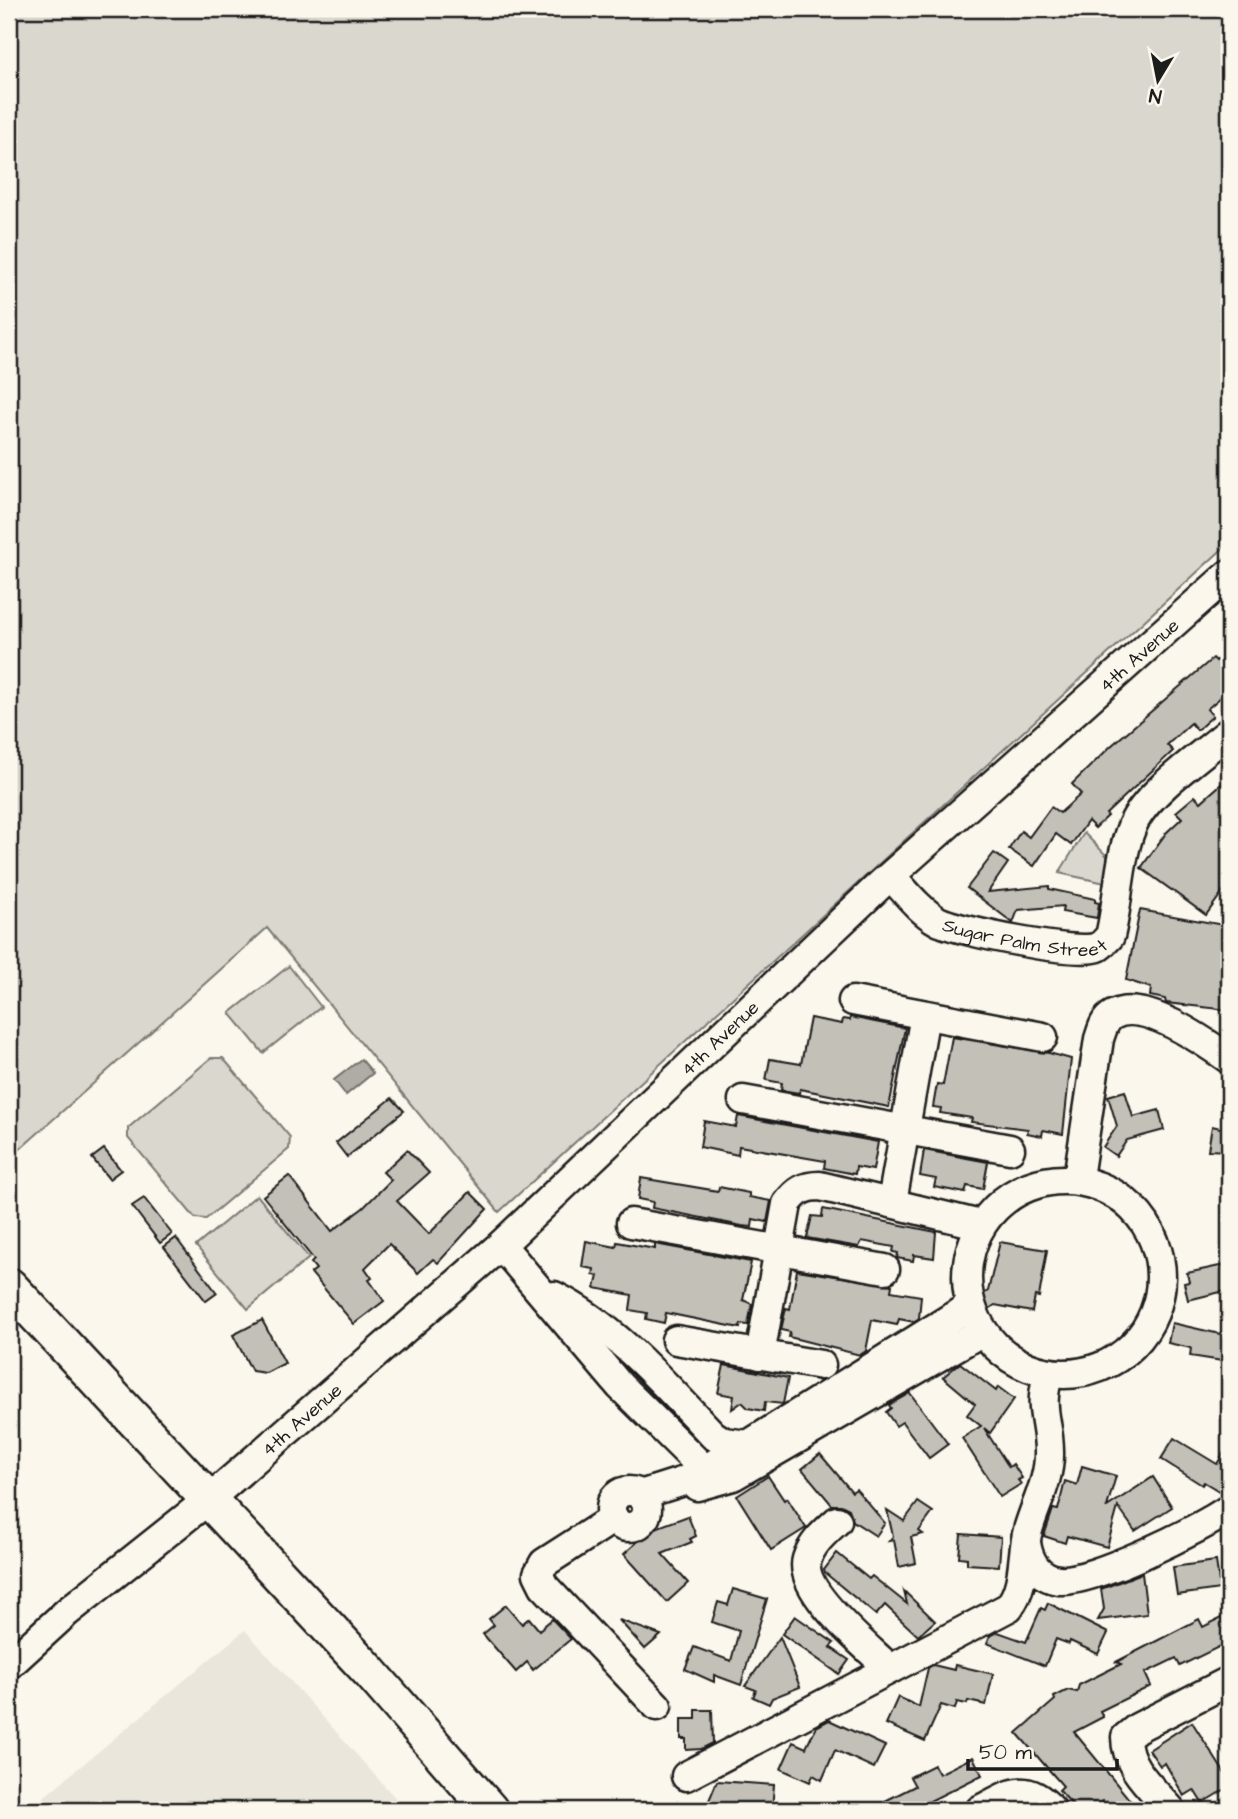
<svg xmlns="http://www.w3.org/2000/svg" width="1238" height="1819" font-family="'Architects Daughter',sans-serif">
<rect width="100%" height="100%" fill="#fbf7ec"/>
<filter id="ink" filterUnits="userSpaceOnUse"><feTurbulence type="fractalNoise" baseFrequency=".0143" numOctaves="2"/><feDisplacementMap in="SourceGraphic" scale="14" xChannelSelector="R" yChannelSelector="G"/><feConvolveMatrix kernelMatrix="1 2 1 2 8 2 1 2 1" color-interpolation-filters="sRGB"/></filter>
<g filter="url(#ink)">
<polygon fill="#eae6dc" points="245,1630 406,1810 28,1810"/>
<g fill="#dad7ce" stroke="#7b7a75" stroke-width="2">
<polygon points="9,9 1229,9 1229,543 499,1212 267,928 9,1159"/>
<polygon points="1084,833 1114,863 1110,884 1059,873"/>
<polygon points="289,966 321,1007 263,1053 230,1013"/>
<polygon points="211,1058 223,1058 290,1137 289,1149 206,1219 195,1218 128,1138 128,1128"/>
<polygon points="257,1195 309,1258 248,1309 196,1246"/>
</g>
<polygon fill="#afaca5" stroke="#74726e" stroke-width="2" points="361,1059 373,1073 346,1095 334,1080"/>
<g fill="#c3c0b8" stroke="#1c1c1c" stroke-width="2">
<polygon points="1229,649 1229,690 1207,709 1213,716 1197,730 1191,723 1167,745 1173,751 1106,814 1108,816 1095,828 1088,821 1071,845 1056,834 1034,866 1009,849 1021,831 1029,837 1051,807 1060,813 1081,794 1072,784 1111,746 1213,658 1216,661"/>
<polygon points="1229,777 1229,883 1206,915 1141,868 1166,833 1182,818 1176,812 1195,796 1201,802"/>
<polygon points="994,853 1008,863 988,892 1049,886 1049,889 1095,899 1095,902 1099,903 1097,918 1062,912 1063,906 1018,910 1013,923 967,888"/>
<polygon points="1140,910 1229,926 1229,948 1226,947 1221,980 1229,982 1229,1010 1166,1003 1165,999 1150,996 1151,988 1126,980"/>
<polygon points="850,1017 905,1028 889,1107 800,1089 799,1093 781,1090 782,1083 766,1080 770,1059 801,1064 810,1018 842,1024 843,1019 850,1020"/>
<polygon points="952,1037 1049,1053 1071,1059 1063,1134 1043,1130 1042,1136 1027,1133 1028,1129 971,1122 972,1118 940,1113 941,1108 933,1107 937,1084 943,1085"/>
<polygon points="1125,1091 1133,1117 1159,1110 1164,1130 1127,1140 1116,1156 1103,1147 1117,1126 1108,1096"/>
<polygon points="392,1098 404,1111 347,1157 336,1143"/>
<polygon points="738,1116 878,1142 873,1170 856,1167 855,1174 824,1168 825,1161 739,1146 738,1155 700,1147 704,1121 736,1127"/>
<polygon points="1212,1126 1229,1130 1229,1151 1208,1150"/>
<polygon points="104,1149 121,1170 109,1179 92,1158"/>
<polygon points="407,1150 429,1173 397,1201 429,1234 470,1192 487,1209 438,1263 433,1259 418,1273 389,1244 365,1268 372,1278 369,1280 384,1301 354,1324 311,1273 316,1269 311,1263 314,1260 263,1196 289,1176 332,1231 363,1208 391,1180 383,1172"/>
<polygon points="924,1150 988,1162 983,1189 967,1186 965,1193 934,1187 936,1179 920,1176"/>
<polygon points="641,1178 718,1191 719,1187 749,1193 749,1197 771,1201 767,1222 753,1219 752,1227 742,1226 652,1208 653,1202 638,1199"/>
<polygon points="144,1198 172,1234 160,1243 132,1206"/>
<polygon points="823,1209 936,1232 934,1258 914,1255 913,1261 897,1258 898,1253 893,1252 894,1247 862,1241 859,1247 807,1238 812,1216 822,1217"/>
<polygon points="176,1238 217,1293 206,1301 164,1247"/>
<polygon points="586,1241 616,1247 617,1242 655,1249 655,1244 751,1262 743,1300 752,1304 748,1325 741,1324 740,1328 666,1313 664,1323 646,1319 647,1313 630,1310 632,1295 595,1288 598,1276 593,1275 594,1269 582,1267"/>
<polygon points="1000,1242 1047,1250 1039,1297 1035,1296 1032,1312 995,1305 989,1309 982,1295 988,1291"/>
<polygon points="1229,1264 1229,1290 1188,1300 1184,1283 1189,1282 1187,1273"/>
<polygon points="797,1270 892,1285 891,1291 921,1296 919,1318 914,1322 899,1319 897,1325 872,1320 866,1351 860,1355 789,1337 790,1332 781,1330 786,1308 790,1309"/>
<polygon points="262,1320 285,1363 266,1373 252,1371 233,1335"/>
<polygon points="1172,1323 1229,1336 1229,1362 1190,1356 1191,1348 1168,1343"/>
<polygon points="960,1363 996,1391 998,1387 1014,1399 990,1433 984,1428 1009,1467 1013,1464 1022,1478 1018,1480 1021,1484 1000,1497 962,1438 981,1426 967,1415 975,1404 943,1377"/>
<polygon points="724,1365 788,1378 783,1404 765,1402 764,1411 748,1408 742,1402 732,1409 734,1396 718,1393"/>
<polygon points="910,1393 948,1444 929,1458 902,1422 896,1426 886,1412 891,1408 889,1405"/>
<polygon points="1174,1438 1217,1464 1229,1444 1229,1485 1224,1494 1204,1482 1202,1485 1161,1459"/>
<polygon points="820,1454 852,1492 856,1489 885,1523 876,1536 853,1521 849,1509 841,1505 832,1505 802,1469"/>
<polygon points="1082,1466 1116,1476 1107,1507 1153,1477 1172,1507 1135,1531 1118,1507 1107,1547 1067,1536 1065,1543 1044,1536 1053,1509 1058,1510 1065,1481 1077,1485"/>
<polygon points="768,1476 784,1500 787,1498 806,1528 771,1550 737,1496"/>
<polygon points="918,1502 933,1512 919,1531 923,1534 911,1537 916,1563 899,1567 894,1540 889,1541 893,1536 887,1510 904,1521"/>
<polygon points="688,1516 696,1536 690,1539 692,1542 662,1554 688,1583 667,1602 624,1554 650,1530"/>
<polygon points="961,1534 1001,1537 999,1566 967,1564 967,1558 959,1557"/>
<polygon points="837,1553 869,1579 872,1576 907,1604 904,1591 935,1621 918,1636 885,1605 876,1615 825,1573 824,1570"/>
<polygon points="1216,1561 1220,1589 1177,1595 1173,1567"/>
<polygon points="1142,1573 1147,1614 1098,1620 1104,1609 1101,1589"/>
<polygon points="733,1589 767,1599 741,1685 714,1675 714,1682 685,1669 694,1647 731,1661 739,1631 712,1622 718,1602 728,1605"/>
<polygon points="1048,1603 1108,1633 1098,1654 1070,1641 1069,1644 1056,1639 1045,1666 987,1643 990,1636 998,1632 1026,1642 1041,1608 1045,1610"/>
<polygon points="506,1605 522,1624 529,1618 539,1630 552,1619 571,1639 533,1670 527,1662 516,1672 483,1634 494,1625 489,1619"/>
<polygon points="1229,1614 1229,1642 1180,1666 1176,1658 1145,1673 1151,1686 1100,1711 1103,1717 1074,1732 1138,1810 1112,1810 1103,1801 1092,1810 1077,1810 1059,1790 1063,1786 1017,1733 1055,1700 1054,1697 1068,1690 1077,1692 1079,1685 1121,1664 1116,1662 1199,1619 1203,1627"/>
<polygon points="795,1616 834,1643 830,1647 849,1660 839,1674 782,1634"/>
<polygon points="619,1620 661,1635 645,1649"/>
<polygon points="780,1637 800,1687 772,1698 769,1704 753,1697 756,1690 745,1686"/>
<polygon points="933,1665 954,1670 955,1665 993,1674 986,1705 968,1701 967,1704 957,1702 955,1709 941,1705 925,1741 886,1724 898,1697 919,1707 928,1668"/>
<polygon points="696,1710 712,1710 713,1743 701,1749 686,1750 686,1739 681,1739 681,1719 696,1719"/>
<polygon points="829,1720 885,1746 874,1768 835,1750 822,1780 813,1775 810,1782 781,1769 793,1742 806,1748 816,1727"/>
<polygon points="1192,1722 1229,1780 1229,1787 1202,1803 1194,1790 1184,1796 1165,1763 1160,1766 1149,1750"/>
<polygon points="973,1757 982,1775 912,1810 867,1810 915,1786 910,1777 934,1765 939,1774"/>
<polygon points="717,1781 774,1785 772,1810 705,1810"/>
</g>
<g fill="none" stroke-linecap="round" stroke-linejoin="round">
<defs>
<g id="minor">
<path id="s1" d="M891,876C905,891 919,910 938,921C958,931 1080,956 1098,947C1102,945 1107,939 1110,936C1119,901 1119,850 1135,820C1152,789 1202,755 1229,732"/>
<polyline points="853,1001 1043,1037"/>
<polyline points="743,1100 1010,1149"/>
<path d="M1078,1178L1099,1039C1102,1030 1104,1020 1113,1015C1143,998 1205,1042 1229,1059"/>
<circle cx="1064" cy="1277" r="97"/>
<polyline points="892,1202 925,1015"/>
<polyline points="631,1223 885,1269"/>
<polyline points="501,1245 620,1386 704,1469 719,1476"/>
<path d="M554,1296C617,1328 665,1385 713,1435L724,1442L748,1445"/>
<polyline points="676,1340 821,1365"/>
<path d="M760,1355L787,1204C796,1191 804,1186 820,1186L981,1225"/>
<polyline points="697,1486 733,1476 983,1331"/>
<circle cx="629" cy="1509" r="18"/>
<polyline points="640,1495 684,1481 748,1445 970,1306"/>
<polyline points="614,1518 544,1563 538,1574 544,1586 657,1706"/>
<path d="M837,1521C825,1532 812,1543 807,1559C797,1591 869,1648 890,1669"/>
<path d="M1026,1543C1029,1562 1038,1577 1059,1580C1091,1583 1201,1529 1229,1509"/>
<path id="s2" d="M9,1665L67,1612L208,1500L501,1245L882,883L1229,574"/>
<path d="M686,1776L1009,1607C1026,1585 1021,1556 1028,1530C1035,1505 1050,1479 1049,1452C1049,1419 1037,1409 1049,1373"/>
<path d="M980,1810C1009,1795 1025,1780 1052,1810"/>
<path d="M1171,1810C1152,1788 1126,1768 1126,1737L1137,1728L1229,1681"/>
</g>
<polyline id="major" points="9,1286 370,1672 490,1810"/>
</defs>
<use href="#minor" stroke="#1c1c1c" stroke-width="33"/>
<use href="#major" stroke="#1c1c1c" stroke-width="40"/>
<use href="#minor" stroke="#fbf7ec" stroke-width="28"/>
<use href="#major" stroke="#fbf7ec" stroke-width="35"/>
</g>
</g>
<g text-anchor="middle" stroke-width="7" stroke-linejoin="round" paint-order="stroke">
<g font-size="19" fill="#1c1c1c" stroke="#fbf7ec">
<text dy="7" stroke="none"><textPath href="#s2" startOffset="1516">4th Avenue</textPath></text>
<text dy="7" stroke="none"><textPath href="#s1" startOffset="154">Sugar Palm Street</textPath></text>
<text dy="7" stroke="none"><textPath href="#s2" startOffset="948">4th Avenue</textPath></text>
<text dy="7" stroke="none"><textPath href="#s2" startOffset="382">4th Avenue</textPath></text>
</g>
</g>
<rect width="1238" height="1819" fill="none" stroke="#fbf7ec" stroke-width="35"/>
<rect x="18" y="18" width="1203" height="1784" fill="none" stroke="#1c1c1c" stroke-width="2.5" filter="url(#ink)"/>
<g transform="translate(1158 80) rotate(190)" stroke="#fbf7ec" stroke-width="5" paint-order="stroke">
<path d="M0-5L12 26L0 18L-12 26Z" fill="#1c1c1c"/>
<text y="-10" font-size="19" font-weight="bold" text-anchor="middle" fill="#1c1c1c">N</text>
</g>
<path d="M968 1759v10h149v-10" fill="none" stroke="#1c1c1c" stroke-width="3.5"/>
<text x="979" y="1759" font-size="21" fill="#1c1c1c" stroke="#fbf7ec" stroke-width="5" paint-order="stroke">50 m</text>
</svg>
